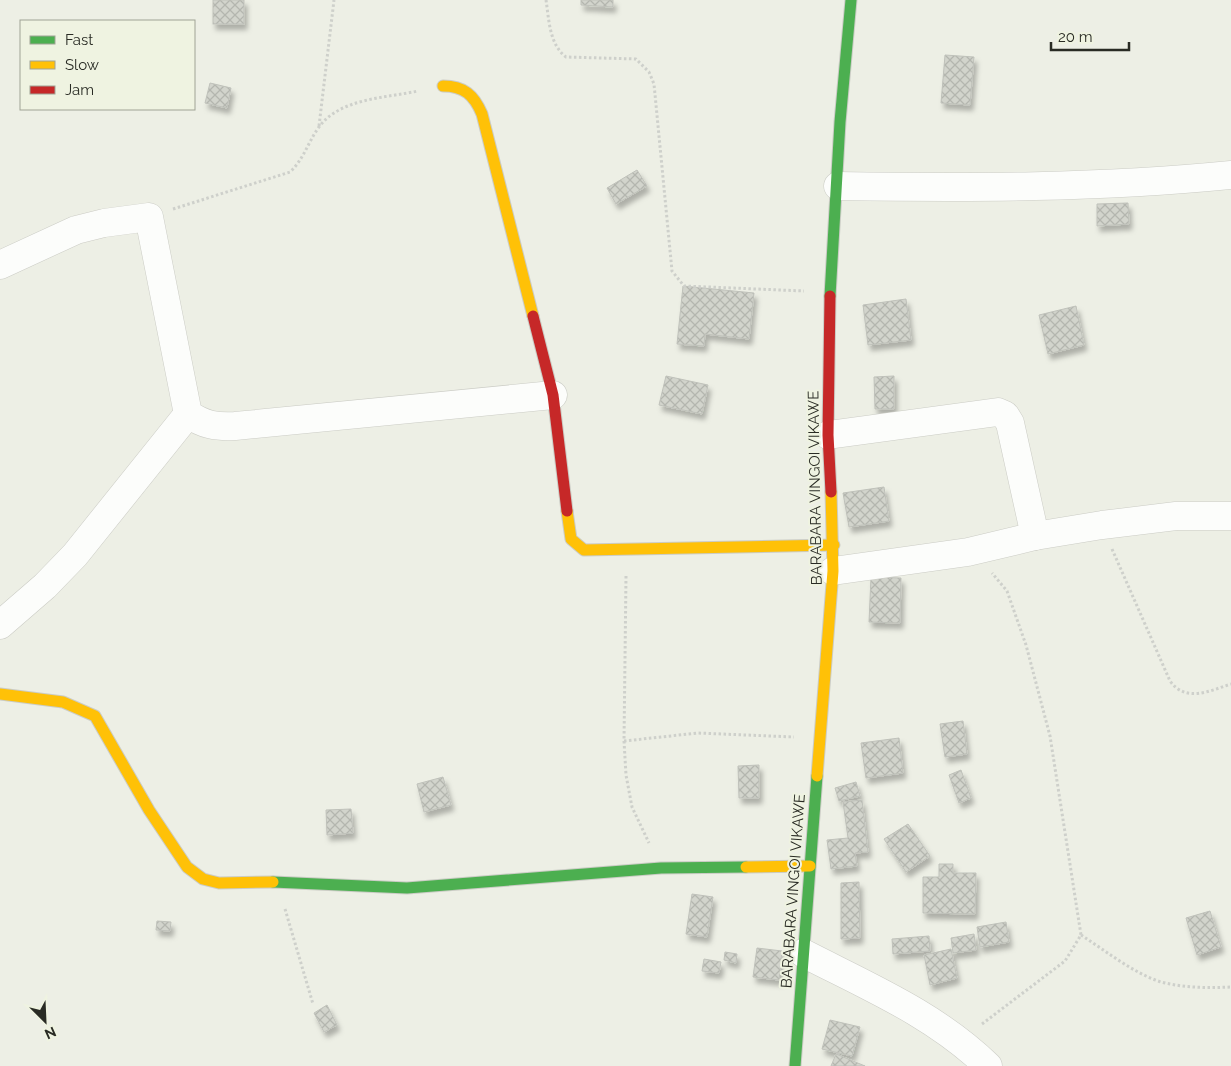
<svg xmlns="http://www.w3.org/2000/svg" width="1231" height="1066" font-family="Raleway,sans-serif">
<defs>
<pattern id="building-cross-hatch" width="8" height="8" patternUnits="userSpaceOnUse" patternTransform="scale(1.25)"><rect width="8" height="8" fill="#d2d4cc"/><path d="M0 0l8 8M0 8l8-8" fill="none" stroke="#b4b6af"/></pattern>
<filter id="shadow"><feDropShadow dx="3" dy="5.5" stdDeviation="2.5" flood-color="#0004"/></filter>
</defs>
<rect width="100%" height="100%" fill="#edefe5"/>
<g fill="url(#building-cross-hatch)" stroke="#bfc1ba" filter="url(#shadow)">
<rect x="213" y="0" width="31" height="24"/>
<polygon points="581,0 613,0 613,7 581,5"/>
<polygon points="945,55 974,57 970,105 941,103"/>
<polygon points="210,83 231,88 227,108 205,103"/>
<polygon points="637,170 647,186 616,204 607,188"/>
<polygon points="1128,203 1129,224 1097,226 1097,204"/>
<polygon points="683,286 754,293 749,339 705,334 704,346 677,344"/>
<polygon points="906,299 911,340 868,345 863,305"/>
<polygon points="1076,306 1084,345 1048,354 1039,315"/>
<polygon points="666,376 708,385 702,414 659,405"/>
<polygon points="894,376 894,409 875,409 874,377"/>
<polygon points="884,487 889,521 849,527 843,493"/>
<polygon points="871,577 901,578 900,623 869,622"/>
<polygon points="963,721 967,754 945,757 940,724"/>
<polygon points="899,738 903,773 866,778 861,743"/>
<polygon points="759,765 759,798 739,798 738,766"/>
<polygon points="961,770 971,798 959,803 949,775"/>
<polygon points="443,777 451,805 424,812 417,784"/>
<polygon points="856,782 860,796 839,801 835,788"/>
<polygon points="862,800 868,852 855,853 857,866 831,869 827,840 848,838 843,802"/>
<polygon points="351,809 353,833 327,835 326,810"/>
<polygon points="908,824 930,856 906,872 884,839"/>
<polygon points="939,864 953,864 953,873 976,873 975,914 923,913 923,877 939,877"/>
<polygon points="859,882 860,938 841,939 841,883"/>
<polygon points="692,894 713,897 707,937 686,934"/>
<polygon points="1210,911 1221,947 1197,955 1186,918"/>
<polygon points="157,921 171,922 170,931 156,930"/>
<polygon points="1006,922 1009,942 980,947 977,927"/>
<polygon points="974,934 976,950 953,953 951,938"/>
<polygon points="929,936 930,951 893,954 892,939"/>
<polygon points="757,948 782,951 779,980 753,977"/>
<polygon points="951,949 957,978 930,985 924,955"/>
<polygon points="725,952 737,954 736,963 724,960"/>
<polygon points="704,959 721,962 719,973 702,971"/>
<polygon points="327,1005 337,1025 324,1032 314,1013"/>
<polygon points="830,1020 860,1027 852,1056 822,1049"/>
<polygon points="836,1054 865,1066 831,1066"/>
</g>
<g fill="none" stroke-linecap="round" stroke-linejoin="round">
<defs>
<g id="street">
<path d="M838,186C970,188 1100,188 1231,175"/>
<path d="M0,265L76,230L104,223L149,217L188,414C204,425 216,427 235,426L553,395"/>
<polyline points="828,435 998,412 1005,415 1010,423 1035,536"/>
<polyline points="833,571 968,552 1035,536 1102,525 1176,516 1231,516"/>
<polyline points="0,625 45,586 75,555 188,414"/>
<path d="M803,953C869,987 934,1014 988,1066"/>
</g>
<g id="fast">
<polyline points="830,296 840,122 851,0"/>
<polyline points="273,882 407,888 661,868 746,867"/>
<polyline points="795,1066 817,776"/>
</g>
<g id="slow">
<path d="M443,86C464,86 474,95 482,114L533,316"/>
<polyline points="567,511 571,539 584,550 834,545"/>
<polyline points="0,694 63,702 95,716 149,810 187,867 203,879 219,883 273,882"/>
<polyline points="817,776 833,571 831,492"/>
<polyline points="746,867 810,866"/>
</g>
<g id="jam">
<polyline points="830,296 828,435 831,492"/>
<polyline points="533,316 553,395 567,511"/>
</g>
</defs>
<use href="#street" stroke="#cbccc5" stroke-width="29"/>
<use href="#fast" stroke="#cbccc5" stroke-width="13"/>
<use href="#slow" stroke="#cbccc5" stroke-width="13"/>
<use href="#jam" stroke="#cbccc5" stroke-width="13"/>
<g stroke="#ced0cb" stroke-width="3" stroke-dasharray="2.5 2.5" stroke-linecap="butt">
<path d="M546,0C549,19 549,44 566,57L636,59L649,72L654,84L672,271L684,286L804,291"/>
<polyline points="319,126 334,0"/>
<path d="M173,209L290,172C304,159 308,142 319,127C340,98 386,98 418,91"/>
<path d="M1112,549L1170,681C1186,703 1209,691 1231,684"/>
<polyline points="626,576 624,741 626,775 632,807 649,843"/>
<polyline points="624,741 698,733 794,737"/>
<polyline points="285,909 313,1004"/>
<path d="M1081,935C1106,951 1133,973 1161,982C1184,988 1208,988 1231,987"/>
<polyline points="982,1024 1065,961 1081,935 1050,736 1026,645 1007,591 992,573"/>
</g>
<use href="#street" stroke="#fcfdfb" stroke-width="28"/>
<use href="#fast" stroke="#4caf50" stroke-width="11"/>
<use href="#slow" stroke="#ffc107" stroke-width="11"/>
<use href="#jam" stroke="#c62828" stroke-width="11"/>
</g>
<g text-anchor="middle" stroke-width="4" stroke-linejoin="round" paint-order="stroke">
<g font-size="15" fill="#292b24" stroke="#eff3e1">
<text transform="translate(815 488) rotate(-91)" y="5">BARABARA VINGOI VIKAWE</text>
<text transform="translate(793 891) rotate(-86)" y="5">BARABARA VINGOI VIKAWE</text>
</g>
</g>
<rect x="20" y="20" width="175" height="90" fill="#eff3e1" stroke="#a0a395"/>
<rect x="30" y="36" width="25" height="8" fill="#4caf50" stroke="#a0a395"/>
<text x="65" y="45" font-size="15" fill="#292b24">Fast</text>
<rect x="30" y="61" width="25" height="8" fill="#ffc107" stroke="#a0a395"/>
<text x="65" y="70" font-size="15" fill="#292b24">Slow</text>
<rect x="30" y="86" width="25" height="8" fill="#c62828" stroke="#a0a395"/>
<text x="65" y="95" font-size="15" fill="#292b24">Jam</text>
<g transform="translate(45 1021) rotate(156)" stroke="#eff3e1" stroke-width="4" paint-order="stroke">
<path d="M0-4L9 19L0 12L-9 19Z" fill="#292b24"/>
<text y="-8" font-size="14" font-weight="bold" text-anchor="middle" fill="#292b24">N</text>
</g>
<path d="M1051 42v8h78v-8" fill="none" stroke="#292b24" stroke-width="2.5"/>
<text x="1058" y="42" font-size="15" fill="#292b24" stroke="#eff3e1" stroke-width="4" paint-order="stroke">20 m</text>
</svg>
